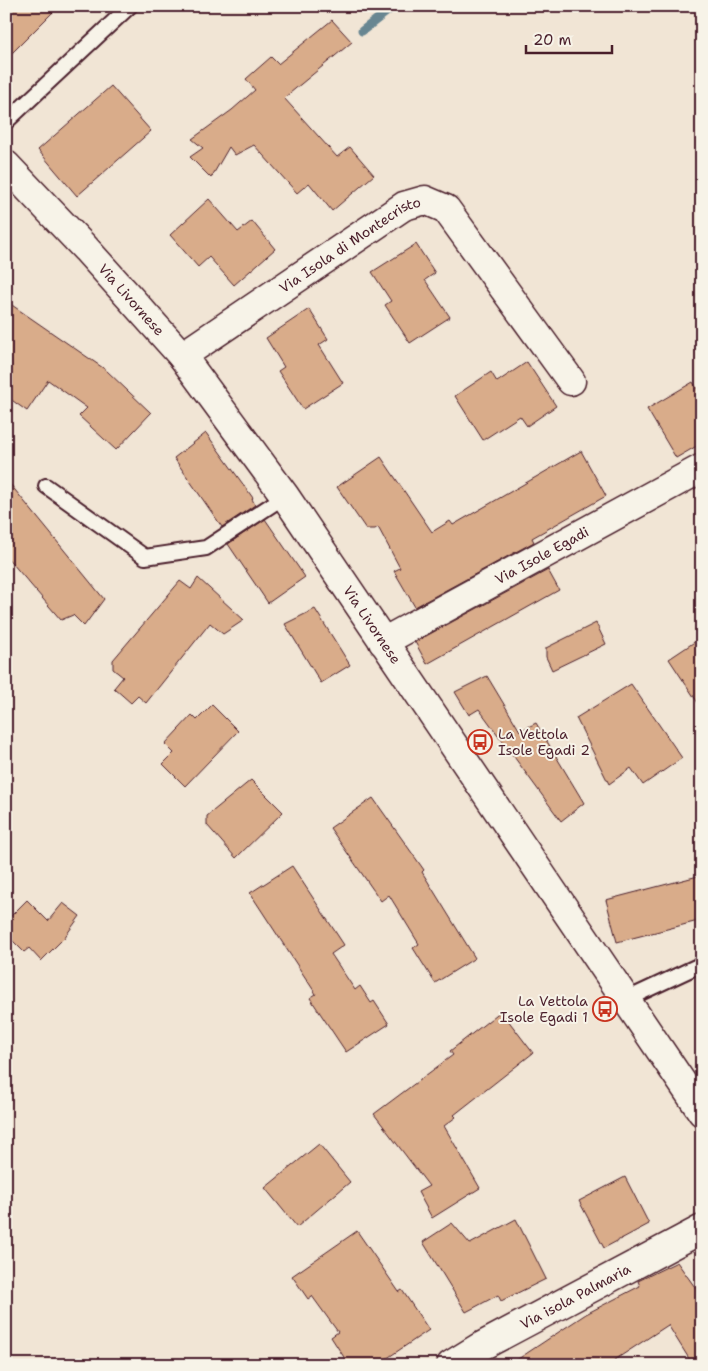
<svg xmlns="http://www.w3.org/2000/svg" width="708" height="1371" font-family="'Shantell Sans',sans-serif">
<rect width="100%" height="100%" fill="#f1e5d5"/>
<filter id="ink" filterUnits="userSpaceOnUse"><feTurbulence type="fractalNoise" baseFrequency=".02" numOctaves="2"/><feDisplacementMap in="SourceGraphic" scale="10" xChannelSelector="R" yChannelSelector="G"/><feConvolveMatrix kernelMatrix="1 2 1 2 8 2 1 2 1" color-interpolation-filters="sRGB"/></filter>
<g filter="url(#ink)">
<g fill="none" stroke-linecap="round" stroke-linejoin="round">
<polyline stroke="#678691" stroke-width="9" points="362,31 394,6"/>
</g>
<g fill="#d9ac8a" stroke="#4a1f2b">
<polygon points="6,6 59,6 6,59"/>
<polygon points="332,20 352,42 284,98 337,157 350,147 374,175 332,211 309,183 297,193 254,145 235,155 229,147 211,178 190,157 203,148 192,139 232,110 255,90 246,79 271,57 278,64"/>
<polygon points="111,86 151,131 77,196 38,150"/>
<polygon points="209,199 238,232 252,221 275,249 234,285 209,257 198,267 170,235"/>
<polygon points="416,244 435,273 425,280 450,317 410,343 385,305 391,301 372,272"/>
<polygon points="6,301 106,370 151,413 116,450 79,416 87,408 48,380 27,411 6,396"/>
<polygon points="309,309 328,339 319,345 343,383 303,409 278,371 284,367 266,338"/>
<polygon points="527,362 556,406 527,426 520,416 483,440 455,396 491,372 497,382"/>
<polygon points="693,382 702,397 702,443 676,458 647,409"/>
<polygon points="206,433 253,498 252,499 255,505 222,527 174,458"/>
<polygon points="581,451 606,496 532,538 534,542 415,607 394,571 400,568 378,527 375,529 366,529 337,487 381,457 432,532 450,521 453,525"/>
<polygon points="6,479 104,599 84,626 73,615 61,620 6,556"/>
<polygon points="265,519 305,577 268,603 228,544"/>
<polygon points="548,570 559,590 427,664 415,642"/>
<polygon points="198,578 244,620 223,634 210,623 146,703 138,696 131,703 114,688 123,677 113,669 113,660 180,581 191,589"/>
<polygon points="315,609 350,665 321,683 285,624"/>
<polygon points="596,623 606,644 552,670 546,657 546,648"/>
<polygon points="702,637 702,709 669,659"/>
<polygon points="487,676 520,731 536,723 584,803 561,821 479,709 469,715 455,692"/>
<polygon points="631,684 682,758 643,785 631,768 609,784 576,718"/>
<polygon points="212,705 238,731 185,786 163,764 174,753 165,744 192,715 197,720"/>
<polygon points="251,780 283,812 236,858 207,825 207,816"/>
<polygon points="373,798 424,870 422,872 475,958 435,983 413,948 419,944 389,895 381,901 330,828"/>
<polygon points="292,866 344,945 331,954 355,990 360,986 371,1003 374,1001 389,1024 346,1052 310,998 316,994 250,893"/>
<polygon points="702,875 702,920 617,942 606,900"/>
<polygon points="27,900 48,921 63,903 80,916 64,938 41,961 29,948 24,952 6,934 6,921"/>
<polygon points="501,1011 533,1053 454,1115 456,1117 444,1126 480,1188 432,1218 418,1192 429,1186 374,1114 453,1055 450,1051"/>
<polygon points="319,1144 350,1182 297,1227 265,1188"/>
<polygon points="625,1177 649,1224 604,1248 579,1201"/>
<polygon points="516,1219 546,1279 501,1301 498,1295 466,1312 423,1242 452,1223 470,1244"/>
<polygon points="357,1231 399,1292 402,1290 429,1330 377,1365 349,1365 331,1337 338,1332 312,1296 308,1299 292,1276"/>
<polygon points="677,1262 702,1297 702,1365 693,1365 668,1325 607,1365 509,1365 586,1314 640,1286 638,1281"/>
</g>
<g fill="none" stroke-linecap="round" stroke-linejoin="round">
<defs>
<g id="service">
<polyline points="6,122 130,6"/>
<polyline points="46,486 145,557 206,548 285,496"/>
<polyline points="625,1000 702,964"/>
</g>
<g id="minor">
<path id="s1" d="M182,356L404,206L425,200L446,209L571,381"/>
<path id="s2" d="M383,642L702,468"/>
<path id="s3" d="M451,1365L480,1347L702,1229"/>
</g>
<g id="tertiary">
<path id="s4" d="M6,165L86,249L182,356L285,496L702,1112"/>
</g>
</defs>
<use href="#service" stroke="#4a1f2b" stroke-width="18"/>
<use href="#minor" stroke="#4a1f2b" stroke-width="31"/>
<use href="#tertiary" stroke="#4a1f2b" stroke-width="31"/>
<use href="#service" stroke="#f7f3e8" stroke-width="14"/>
<use href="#minor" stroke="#f7f3e8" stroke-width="28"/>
<use href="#tertiary" stroke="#f7f3e8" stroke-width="28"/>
</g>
</g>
<defs>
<symbol id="bus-ring" viewBox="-11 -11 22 22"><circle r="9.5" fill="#f7f3e8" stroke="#c8321e" stroke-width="1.5"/><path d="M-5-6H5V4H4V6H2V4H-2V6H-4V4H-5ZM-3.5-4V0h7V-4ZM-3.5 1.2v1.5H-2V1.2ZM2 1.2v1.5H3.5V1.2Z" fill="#c8321e"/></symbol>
</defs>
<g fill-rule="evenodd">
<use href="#bus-ring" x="466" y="728" width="28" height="28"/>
<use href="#bus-ring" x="591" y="995" width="28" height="28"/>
</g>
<g text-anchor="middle" stroke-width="4" stroke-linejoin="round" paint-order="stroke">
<g font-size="14" fill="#4a1f2b" stroke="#f7f3e8">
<text dy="5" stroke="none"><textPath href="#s1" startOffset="202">Via Isola di Montecristo</textPath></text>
<text dy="5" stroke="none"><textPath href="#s4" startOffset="184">Via Livornese</textPath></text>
<text dy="5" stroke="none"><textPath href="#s2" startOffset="181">Via Isole Egadi</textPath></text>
<text dy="5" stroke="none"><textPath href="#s4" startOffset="589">Via Livornese</textPath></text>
<text dy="5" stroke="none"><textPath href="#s3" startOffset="142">Via isola Palmaria</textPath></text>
</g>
<g font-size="14" fill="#4a1f2b" stroke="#f7f3e8" text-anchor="start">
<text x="498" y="739">La Vettola<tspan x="498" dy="16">Isole Egadi 2</tspan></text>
<text x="588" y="1006" text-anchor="end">La Vettola<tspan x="588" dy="16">Isole Egadi 1</tspan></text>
</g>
</g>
<rect width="708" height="1371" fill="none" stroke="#f7f3e8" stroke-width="25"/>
<rect x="12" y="12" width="683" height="1346" fill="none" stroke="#4a1f2b" stroke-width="2" filter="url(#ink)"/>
<path d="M526 45v8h86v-8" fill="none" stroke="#4a1f2b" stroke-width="2.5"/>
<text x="533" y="45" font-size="15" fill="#4a1f2b" stroke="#f7f3e8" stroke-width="4" paint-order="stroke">20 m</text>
</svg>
